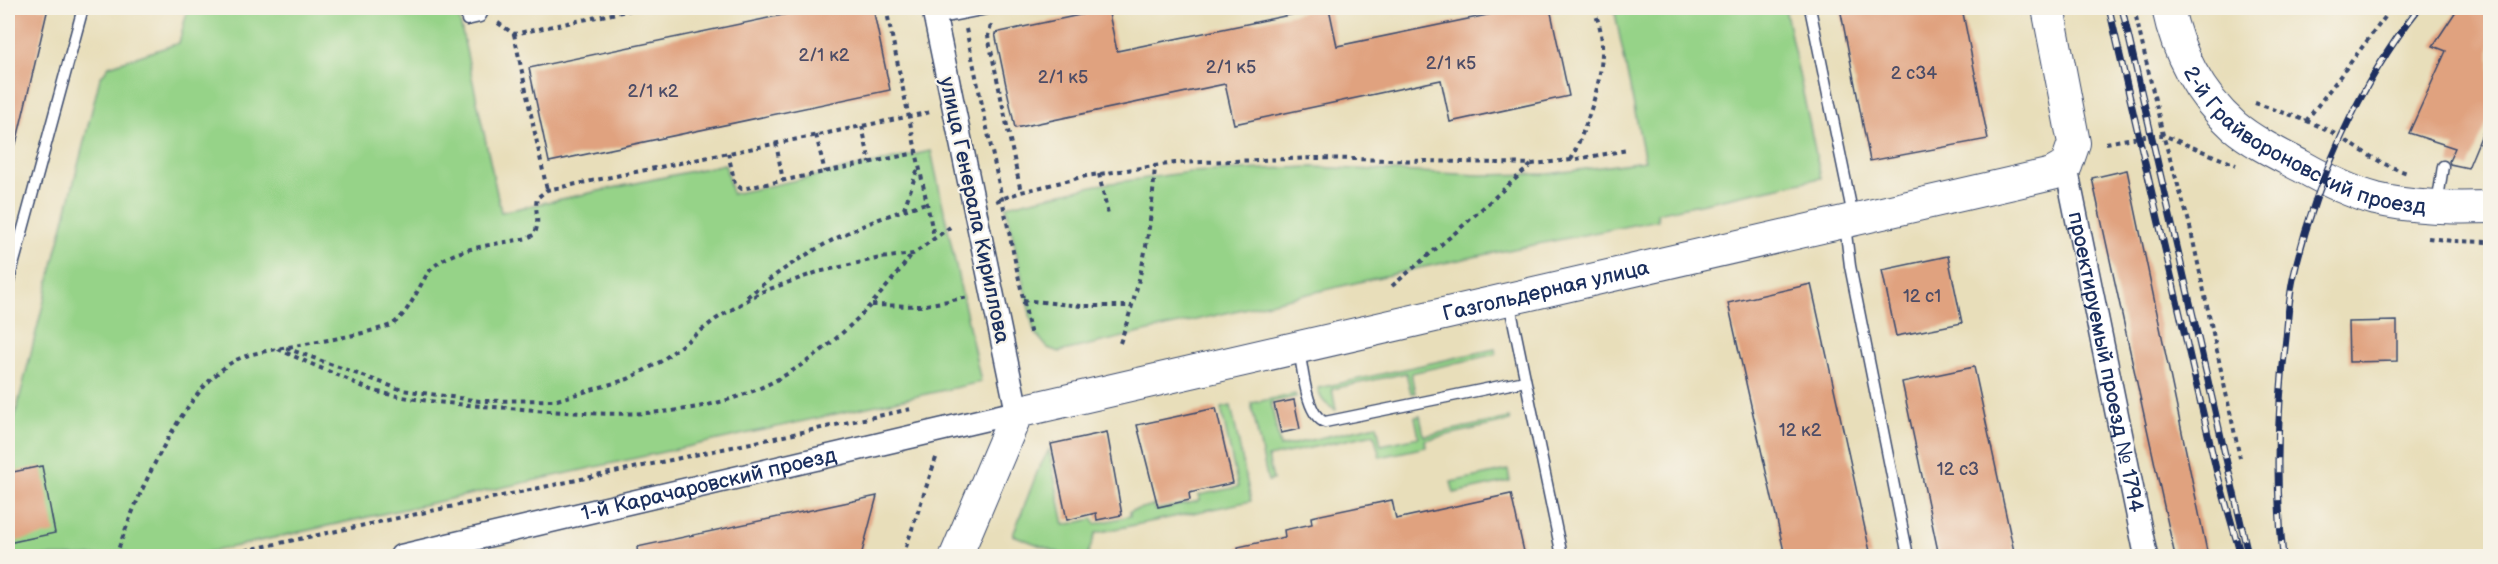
<svg xmlns="http://www.w3.org/2000/svg" width="2498" height="564" font-family="'Balsamiq Sans',sans-serif">
<rect width="100%" height="100%" fill="#f7f3e8"/>
<filter id="ink" filterUnits="userSpaceOnUse"><feTurbulence type="fractalNoise" baseFrequency=".0167" numOctaves="2"/><feDisplacementMap in="SourceGraphic" scale="12" xChannelSelector="R" yChannelSelector="G"/><feConvolveMatrix kernelMatrix="1 2 1 2 8 2 1 2 1" color-interpolation-filters="sRGB"/></filter>
<filter id="wash" filterUnits="userSpaceOnUse"><feTurbulence type="fractalNoise" baseFrequency=".008" numOctaves="4" result="noise"/><feDisplacementMap in="SourceGraphic" scale="24" xChannelSelector="R" yChannelSelector="G"/><feGaussianBlur stdDeviation="1.35" result="paint"/><feColorMatrix in="noise" values="0 0 0 0 0 0 0 0 0 0 0 0 0 0 0 0 0 1.4 0 .05"/><feComposite in="paint" operator="in"/></filter>
<g filter="url(#wash)">
<rect width="100%" height="100%" fill="#e8deba"/>
<g fill="#96d388" stroke="#588173" stroke-width="1.5">
<polygon points="188,8 457,8 501,212 725,164 732,194 931,151 981,382 191,556 8,556 8,444 100,78 109,66 179,43"/>
<polygon points="1614,8 1785,8 1821,178 1657,213 1658,220 1419,268 1059,352 1048,348 1034,332 1006,206 1097,185 1190,172 1312,167 1480,175 1548,174 1645,161"/>
<path d="M1495,349L1496,354L1411,373L1415,393H1411L1406,373L1332,389L1336,410C1325,405 1320,399 1318,388Z"/>
<polygon points="1295,394 1296,397 1271,402 1280,447 1377,425 1381,445 1419,437 1415,417 1420,416 1424,436 1509,418 1510,421 1425,440 1426,447 1380,457 1374,434 1268,457 1273,480 1268,481 1251,403"/>
<polygon points="1231,406 1251,501 1096,533 1087,556 1067,556 1013,535 1038,470 1049,450 1064,525 1093,519 1095,524 1130,516 1130,511 1154,505 1155,510 1200,501 1199,495 1238,487 1221,408"/>
<polygon points="1508,470 1510,481 1454,493 1451,482"/>
</g>
<g id="blocks">
<g fill="#e0a27f">
<polygon points="8,8 48,8 16,144 8,143"/>
<polygon points="816,8 873,8 890,90 549,162 529,68"/>
<polygon points="1323,8 1329,8 1337,46 1521,8 1550,8 1569,96 1450,122 1441,80 1234,124 1225,84 1015,128 995,33 1108,9 1117,51"/>
<polygon points="1840,8 1962,8 1988,139 1870,161"/>
<polygon points="2458,8 2490,8 2490,115 2468,168 2450,164 2449,161 2455,148 2409,133 2446,51 2433,46"/>
<polygon points="2127,170 2208,556 2175,556 2092,178"/>
<polygon points="1948,256 1962,323 1896,336 1882,270"/>
<polygon points="1811,284 1871,556 1785,556 1728,303"/>
<polygon points="2397,321 2397,361 2349,362 2348,322"/>
<polygon points="1974,367 2015,556 1939,556 1902,382"/>
<polygon points="1294,400 1300,429 1281,433 1274,404"/>
<polygon points="1216,408 1233,483 1189,493 1190,500 1158,507 1137,425"/>
<polygon points="1107,432 1122,515 1097,520 1096,513 1067,520 1051,444"/>
<polygon points="42,466 55,533 8,543 8,473"/>
<polygon points="1511,494 1525,556 1239,556 1238,547 1285,537 1284,530 1312,524 1311,517 1392,500 1396,519"/>
<polygon points="877,496 861,556 638,556 637,547"/>
</g>
</g>
</g>
<g filter="url(#ink)">
<use href="#blocks" fill-opacity="0" stroke="#3a496c" stroke-width="1.5"/>
<g fill="none" stroke-linecap="round" stroke-linejoin="round">
<defs>
<g id="lane">
<polyline points="1810,8 1853,216"/>
<polyline points="935,19 991,8"/>
<polyline points="467,20 480,17 485,8"/>
<polyline points="2437,205 2443,166"/>
<polyline points="1845,225 1850,266 1908,556"/>
<polyline points="8,284 83,8"/>
<polyline points="1509,301 1562,556"/>
<path d="M1299,350C1303,369 1306,416 1325,422L1525,381"/>
</g>
<g id="street">
<path id="s1" d="M2066,166L2146,556"/>
<path id="s2" d="M401,556L1017,412L933,8"/>
</g>
<g id="secondary">
<path id="s3" d="M2168,8C2177,52 2199,95 2234,126C2253,142 2278,154 2301,166C2324,179 2350,192 2376,199C2413,208 2453,208 2490,207"/>
<path id="s4" d="M956,556L1017,412L2052,174L2066,166L2074,143L2048,8"/>
</g>
</defs>
<use href="#lane" stroke="#3a496c" stroke-width="13"/>
<use href="#street" stroke="#3a496c" stroke-width="25"/>
<use href="#secondary" stroke="#3a496c" stroke-width="34"/>
<g stroke="#3a496c" stroke-width="4" stroke-dasharray="4.5 4.5" stroke-linecap="butt">
<polyline points="886,8 934,237"/>
<polyline points="2134,8 2163,135 2189,222 2240,458"/>
<polyline points="498,23 514,34 641,8"/>
<polyline points="991,25 988,36 1021,192"/>
<polyline points="966,29 1031,336"/>
<polyline points="514,34 547,190"/>
<path d="M2255,103C2284,113 2316,122 2342,138C2364,152 2383,166 2408,173"/>
<polyline points="2306,121 2392,8"/>
<polyline points="862,126 870,163"/>
<polyline points="816,135 825,172"/>
<polyline points="776,143 783,181"/>
<polyline points="2106,143 2150,135 2163,135 2236,165"/>
<polyline points="728,153 735,184 742,189 916,153"/>
<path d="M1571,160C1587,125 1607,73 1601,34C1600,25 1596,16 1594,8"/>
<polyline points="1099,174 1108,215"/>
<polyline points="996,201 1021,192 1086,176 1175,163 1316,158 1532,164 1571,160 1628,150"/>
<polyline points="904,209 918,168"/>
<polyline points="2428,238 2453,241 2490,242"/>
<polyline points="1392,286 1456,232 1531,165"/>
<path d="M747,297C801,252 859,223 926,203"/>
<polyline points="1023,300 1081,306 1132,306"/>
<polyline points="872,305 920,306 969,297"/>
<path d="M1120,343C1142,279 1151,233 1155,165"/>
<polyline points="286,348 402,390 480,401 557,400 628,379 660,362 716,319 761,292 818,272 880,258 913,254 953,225"/>
<path d="M278,349C300,359 322,369 345,378C355,383 367,389 378,392C421,402 466,405 509,408C600,415 698,424 780,378C834,348 876,303 912,254"/>
<path d="M116,556C134,502 186,378 243,357C257,352 273,350 288,347C322,341 358,336 391,325C409,314 416,291 428,273C447,247 497,245 527,238L534,235C541,222 534,211 537,198L547,190L931,112"/>
<polyline points="219,556 911,409"/>
<polyline points="903,556 937,455"/>
</g>
<use href="#lane" stroke="#fff" stroke-width="10"/>
<use href="#street" stroke="#fff" stroke-width="22"/>
<use href="#secondary" stroke="#fff" stroke-width="32"/>
<defs>
<g id="rail">
<polyline points="2109,8 2216,469 2241,556"/>
<polyline points="2122,8 2248,554"/>
<path d="M2283,556C2275,484 2277,410 2286,338C2288,318 2289,298 2293,279C2314,185 2359,84 2419,8"/>
</g>
</defs>
<use href="#rail" stroke="#1b2f5e" stroke-width="7"/>
<use href="#rail" stroke="#f7f3e8" stroke-width="4.5" stroke-dasharray="14" stroke-linecap="butt"/>
</g>
</g>
<g text-anchor="middle" stroke-width="4.5" stroke-linejoin="round" paint-order="stroke">
<g font-size="18" fill="#4c4c66">
<text x="824" y="61">2/1 к2</text>
<text x="1451" y="69">2/1 к5</text>
<text x="1231" y="73">2/1 к5</text>
<text x="1914" y="79">2 с34</text>
<text x="1063" y="83">2/1 к5</text>
<text x="653" y="97">2/1 к2</text>
<text x="1922" y="302">12 с1</text>
<text x="1800" y="436">12 к2</text>
<text x="1958" y="475">12 с3</text>
</g>
<g font-size="21" fill="#1b2f5e" stroke="#f7f3e8">
<text dy="7" stroke="none"><textPath href="#s3" startOffset="206">2-й Грайвороновский проезд</textPath></text>
<text transform="translate(975 210) rotate(78)" y="7">улица Генерала Кириллова</text>
<text dy="7" stroke="none"><textPath href="#s4" startOffset="699">Газгольдерная улица</textPath></text>
<text dy="7" stroke="none"><textPath href="#s1" startOffset="200">проектируемый проезд № 1794</textPath></text>
<text dy="7" stroke="none"><textPath href="#s2" startOffset="316">1-й Карачаровский проезд</textPath></text>
</g>
</g>
<rect width="2498" height="564" fill="none" stroke="#f7f3e8" stroke-width="30"/>
</svg>
